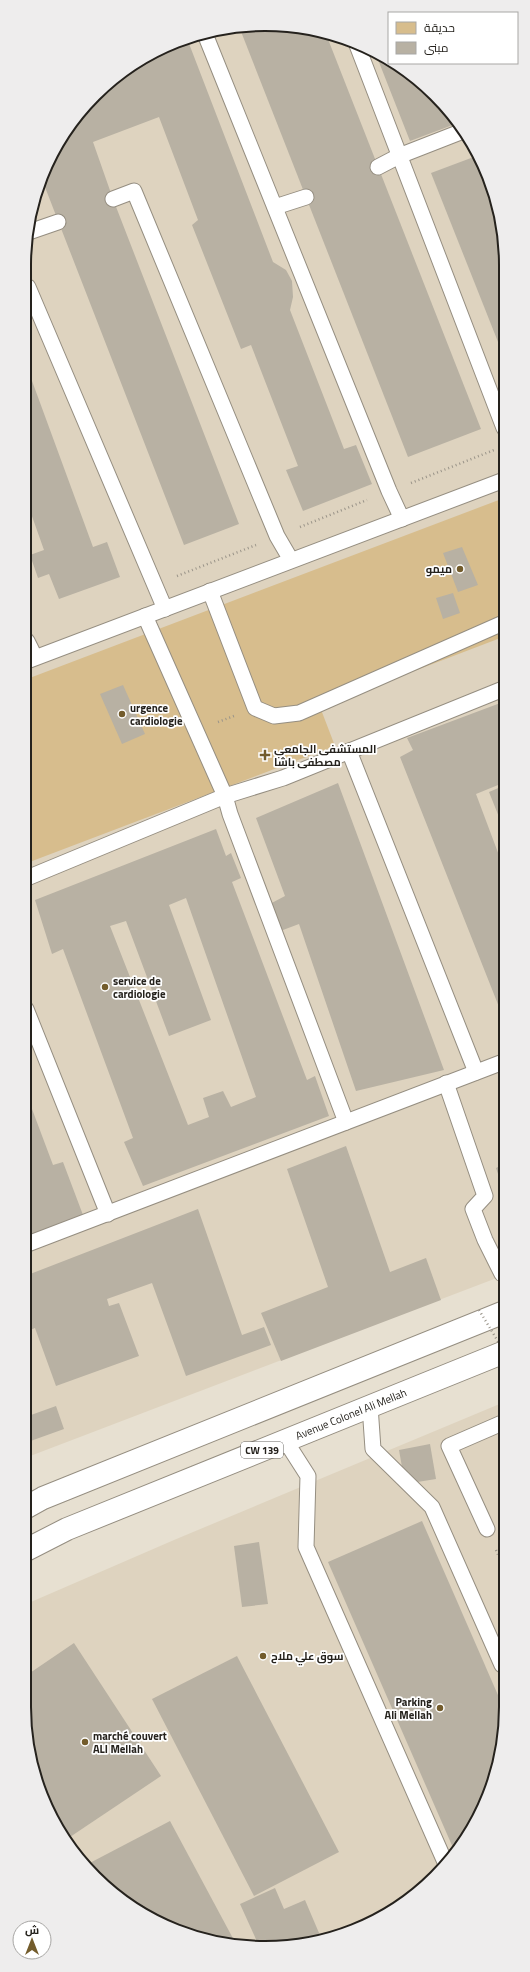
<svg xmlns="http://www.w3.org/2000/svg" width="530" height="1972" font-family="'Titillium Web',Cairo,sans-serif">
<rect width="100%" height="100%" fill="#e7e0d1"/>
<g fill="#ded3bf">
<polygon points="218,29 312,29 385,56 389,59 389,63 394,63 446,106 481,159 504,234 502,1276 25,1458 29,218 64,131 131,65"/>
<polygon points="502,1403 501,1754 466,1841 412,1898 328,1940 249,1947 158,1923 84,1866 42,1799 24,1707 24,1605 174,1540"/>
</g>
<polygon fill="#d7bd8d" points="504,498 503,637 320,707 335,746 27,863 27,679"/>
<g fill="#b8b1a3" fill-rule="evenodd">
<polygon points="240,29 312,29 326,34 481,429 408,457"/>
<polygon points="188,41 273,262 286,270 292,281 293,297 290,310 344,449 356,445 372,484 303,511 286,470 298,466 251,345 241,349 192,225 198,220 159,117 93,142 113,199 239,524 184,545 43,182 64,131 131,65"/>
<polygon points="375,52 385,56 389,59 389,63 394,63 446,106 458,123 410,141"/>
<polygon points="479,155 504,234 504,357 431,173"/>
<polygon points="28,370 93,547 107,542 120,577 59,599 49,574 38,578 30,555 44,550 28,505"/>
<polygon points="462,547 478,585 458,592 443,553"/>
<polygon points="453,593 460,613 443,619 436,598"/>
<polygon points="123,685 145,734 122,744 100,694"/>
<polygon points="503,702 503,783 476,794 503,866 503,1017 400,757 413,750 407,738"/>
<polygon points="338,783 444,1070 356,1091 299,924 275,933 266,906 285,896 256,818"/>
<polygon points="503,786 503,827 489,792"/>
<path d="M216,829L226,856L231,853L241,878L232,882L307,1080L315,1076L329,1116L143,1186L124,1142L133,1138L63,949L52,954L35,900ZM186,898L256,1097L231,1107L223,1091L203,1098L209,1117L188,1125L110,926L126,921L169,1036L211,1020L169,905Z"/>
<polygon points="26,1093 53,1165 63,1162 83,1215 25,1237"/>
<polygon points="346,1146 390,1272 426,1258 441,1300 281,1361 261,1313 328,1287 287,1169"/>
<polygon points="502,1165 502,1186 496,1168"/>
<polygon points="198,1209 242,1335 264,1327 271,1345 186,1376 152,1283 107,1299 109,1306 119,1303 139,1356 56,1386 35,1328 25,1332 25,1276"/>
<polygon points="25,1398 31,1415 56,1406 64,1429 25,1443"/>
<polygon points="430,1444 436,1479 405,1484 399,1450"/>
<polygon points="422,1521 501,1702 501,1754 466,1841 454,1850 328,1562"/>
<polygon points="259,1542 268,1604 242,1607 234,1546"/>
<polygon points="74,1643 161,1776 67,1839 42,1799 24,1707 24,1677"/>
<polygon points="237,1656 339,1852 254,1896 152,1699"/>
<polygon points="170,1821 236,1944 158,1923 84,1866"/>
<polygon points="275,1888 284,1909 305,1900 322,1940 259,1946 240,1904"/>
</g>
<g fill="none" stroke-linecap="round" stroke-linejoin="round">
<defs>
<g id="service">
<polyline points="205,34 389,491 402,519"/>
<polyline points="357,45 504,428"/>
<polyline points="378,167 399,156 463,131"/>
<polyline points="113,199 134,191 277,536 291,560"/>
<polyline points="275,207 306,197"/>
<polyline points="29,232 58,222"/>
<polyline points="28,287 165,609"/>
<polyline points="210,591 255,708 274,716 299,713 503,623"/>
<polyline points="145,616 225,796 230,814 346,1122"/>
<polyline points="27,641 35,657"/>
<polyline points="27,661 504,480"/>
<polyline points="349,751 476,1072"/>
<polyline points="27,878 225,796 283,778 503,689"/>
<polyline points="26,1009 108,1214"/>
<polyline points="446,1083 485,1196 473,1209 485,1240 502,1274"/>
<polyline points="25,1245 503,1062"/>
<polyline points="370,1406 373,1449 432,1507 502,1665"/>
<polyline points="285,1440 308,1476 306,1547 445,1862"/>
<polyline points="487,1529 449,1446 502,1423"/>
</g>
<g id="trunk">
<polyline points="25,1508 43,1498 502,1313"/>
<polyline points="24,1551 67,1529 502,1353"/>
</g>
</defs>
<use href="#service" stroke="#958e81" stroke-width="17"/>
<use href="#trunk" stroke="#958e81" stroke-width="24"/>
<g stroke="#9a9489" stroke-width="2.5" stroke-dasharray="1 3" stroke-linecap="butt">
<polyline points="411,483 494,450"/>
<polyline points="300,527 367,500"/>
<polyline points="177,576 256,545"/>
<polyline points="218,722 234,716"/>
<polyline points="496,1550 502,1564"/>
</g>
<use href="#service" stroke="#fff" stroke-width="15"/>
<use href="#trunk" stroke="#fff" stroke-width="22"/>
<polyline stroke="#9a9489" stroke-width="2.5" stroke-dasharray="1 3" stroke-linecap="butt" points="479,1310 502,1348"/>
</g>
<g fill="#735c2c" stroke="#fff" stroke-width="1.5">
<circle cx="460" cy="569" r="4"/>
<circle cx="122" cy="714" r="4"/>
<path d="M263 749h4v4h4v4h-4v4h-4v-4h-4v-4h4z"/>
<circle cx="105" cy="987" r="4"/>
<circle cx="263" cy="1656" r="4"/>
<circle cx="440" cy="1708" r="4"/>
<circle cx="85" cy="1742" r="4"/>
</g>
<g text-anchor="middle" stroke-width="3.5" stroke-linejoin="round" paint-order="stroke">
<rect fill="#fff" stroke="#666461" stroke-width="1" x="241" y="1442" width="42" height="16" rx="3"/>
<g font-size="10" font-weight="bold" fill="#25221d">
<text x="262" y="1454">CW 139</text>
</g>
<g font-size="11" font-weight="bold" fill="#25221d" stroke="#fff" text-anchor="start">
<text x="452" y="573" text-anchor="end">ميمو</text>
<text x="130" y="712">urgence<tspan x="130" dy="13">cardiologie</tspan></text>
<text x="274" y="753">المستشفى الجامعي<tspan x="274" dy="13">مصطفى باشا</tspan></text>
<text x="113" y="985">service de<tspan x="113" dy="13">cardiologie</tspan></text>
<text x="271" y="1660">سوق علي ملاح</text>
<text x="432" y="1706" text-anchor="end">Parking<tspan x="432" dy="13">Ali Mellah</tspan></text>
<text x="93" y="1740">marché couvert<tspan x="93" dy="13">ALI Mellah</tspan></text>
</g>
<g font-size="11" fill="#25221d" stroke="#fff">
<text transform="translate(351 1414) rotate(-22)" y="4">Avenue Colonel Ali Mellah</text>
</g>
</g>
<path d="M0 0H530V1972H0ZM265 31H265A234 234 0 0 1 499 265V1707A234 234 0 0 1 265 1941H265A234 234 0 0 1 31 1707V265A234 234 0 0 1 265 31Z" fill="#eeeded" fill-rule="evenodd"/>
<path fill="none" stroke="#25221d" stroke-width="2" d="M265 31H265A234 234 0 0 1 499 265V1707A234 234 0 0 1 265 1941H265A234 234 0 0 1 31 1707V265A234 234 0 0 1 265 31Z"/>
<rect x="388" y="12" width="130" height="52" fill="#ffffff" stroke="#a8a7a5"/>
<rect x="396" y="22" width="20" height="12" fill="#d7bd8d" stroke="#a8a7a5"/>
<text x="424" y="32" font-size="12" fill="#25221d">حديقة</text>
<rect x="396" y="42" width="20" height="12" fill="#b8b1a3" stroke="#a8a7a5"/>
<text x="424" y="52" font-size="12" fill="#25221d">مبنى</text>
<g transform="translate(32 1940)"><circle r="19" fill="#ffffff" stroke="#a8a7a5"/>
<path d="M0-3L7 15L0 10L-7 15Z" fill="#735c2c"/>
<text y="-6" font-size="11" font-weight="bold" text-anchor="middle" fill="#25221d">ش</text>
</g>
</svg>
